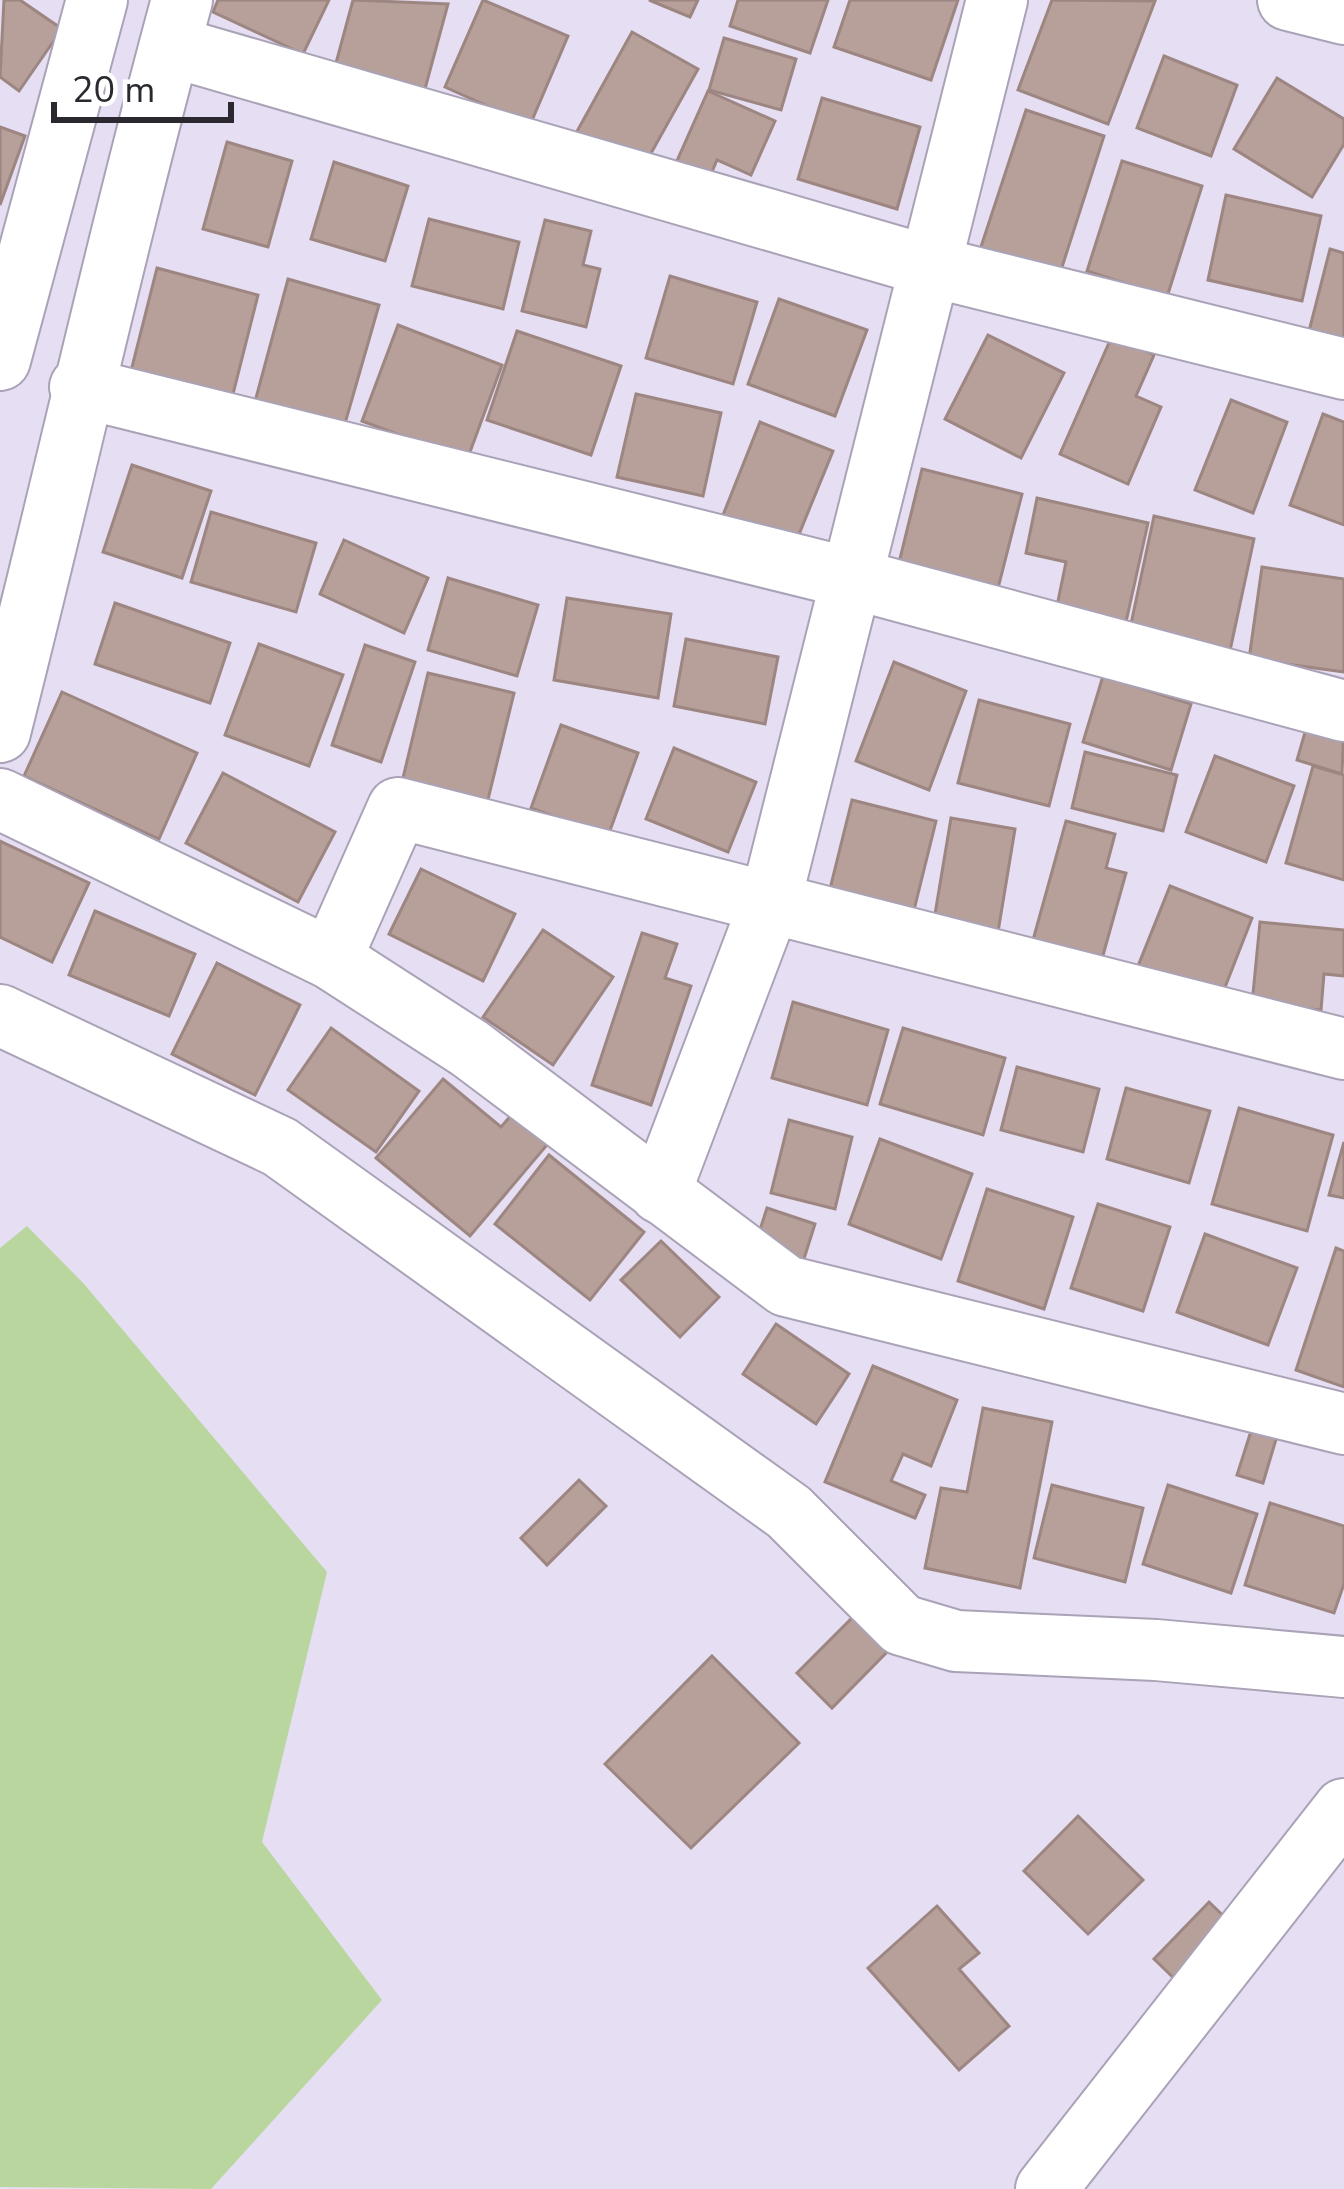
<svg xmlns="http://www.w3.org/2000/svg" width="1344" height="2189" font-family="'Nunito Sans',sans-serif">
<rect width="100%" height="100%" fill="#e6def3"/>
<polygon fill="#b9d69f" points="27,1226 84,1284 327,1572 262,1842 382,2000 211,2189 0,2187 0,1248"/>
<g fill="#b79f9a" stroke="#9d8681" stroke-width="3">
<polygon points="4,0 20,0 62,29 19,91 0,77"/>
<polygon points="218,0 329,0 303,54 213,12"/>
<polygon points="353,0 448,4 425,89 336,63"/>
<polygon points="483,0 568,36 530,125 445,87"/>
<polygon points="649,0 698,0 690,17"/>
<polygon points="738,0 828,0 810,53 730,26"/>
<polygon points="850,0 958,0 931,80 834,47"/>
<polygon points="1052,0 1155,1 1108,124 1018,90"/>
<polygon points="632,32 698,69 640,173 575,135"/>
<polygon points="724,38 796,59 781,110 709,90"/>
<polygon points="1164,56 1237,85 1211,156 1137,128"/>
<polygon points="1277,78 1344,119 1344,144 1312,197 1234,149"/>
<polygon points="708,91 775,121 751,175 717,160 702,195 668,181"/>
<polygon points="822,98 920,127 897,209 798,179"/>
<polygon points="1026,110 1104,136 1054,292 975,265"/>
<polygon points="0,127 25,136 0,205"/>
<polygon points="227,142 292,161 268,247 203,229"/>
<polygon points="1122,161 1202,186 1167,297 1087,271"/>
<polygon points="334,162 408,186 385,261 311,239"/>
<polygon points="1226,195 1321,216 1302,301 1208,280"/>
<polygon points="429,219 519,242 503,309 412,286"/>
<polygon points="545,220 591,231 583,265 600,269 586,327 522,311"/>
<polygon points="1330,249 1344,253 1344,344 1308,335"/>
<polygon points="157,268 258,295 230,406 129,379"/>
<polygon points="670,276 757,302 733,384 646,358"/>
<polygon points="288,279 379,305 342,434 253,409"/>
<polygon points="779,299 867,330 835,416 748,384"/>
<polygon points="398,325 502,365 467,460 362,421"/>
<polygon points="517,331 621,366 591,455 487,420"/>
<polygon points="988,335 1064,373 1021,458 945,419"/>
<polygon points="1112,336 1154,355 1136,396 1161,407 1128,484 1060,454"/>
<polygon points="636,394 721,413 703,496 617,477"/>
<polygon points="1231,400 1287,422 1253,513 1195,490"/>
<polygon points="1323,414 1344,422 1344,525 1290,505"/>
<polygon points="760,422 833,451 793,549 721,520"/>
<polygon points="132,465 211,491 182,578 103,552"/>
<polygon points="922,469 1022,494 995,600 896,575"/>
<polygon points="1037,498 1148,523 1126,622 1057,606 1066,562 1026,553"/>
<polygon points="211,512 316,543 296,612 191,582"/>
<polygon points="1154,516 1254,539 1228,660 1128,638"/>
<polygon points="344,540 428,578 404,633 320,594"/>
<polygon points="1262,567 1344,579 1344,672 1249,659"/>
<polygon points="448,578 538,605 517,676 428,650"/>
<polygon points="567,598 671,614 658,698 554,680"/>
<polygon points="115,603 230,643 210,703 95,664"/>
<polygon points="686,639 778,657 765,724 674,706"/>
<polygon points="259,644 343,675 309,766 225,735"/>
<polygon points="365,645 415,662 381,762 332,745"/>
<polygon points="894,662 966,691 929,790 856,761"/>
<polygon points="428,673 514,693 483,820 398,799"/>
<polygon points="1103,676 1191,704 1171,770 1083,742"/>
<polygon points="62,692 197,753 159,839 24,776"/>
<polygon points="979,700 1070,724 1049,806 958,783"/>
<polygon points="1310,715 1344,725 1342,774 1297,760"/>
<polygon points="561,725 638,753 608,836 531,808"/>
<polygon points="674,748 756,782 728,852 646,819"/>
<polygon points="1085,752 1177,775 1163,831 1072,808"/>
<polygon points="1215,756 1294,786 1266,862 1186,832"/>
<polygon points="1313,766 1344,775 1344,880 1286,863"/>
<polygon points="223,773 335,832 298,902 186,843"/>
<polygon points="852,800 936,821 914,910 830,889"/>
<polygon points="951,818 1015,829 997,938 933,926"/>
<polygon points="1066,821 1115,834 1106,868 1126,873 1102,959 1033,940"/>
<polygon points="0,841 89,883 52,962 0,937"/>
<polygon points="421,869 515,914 483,981 389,934"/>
<polygon points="1170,886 1252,918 1220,1000 1138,966"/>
<polygon points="95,911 195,954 169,1016 69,975"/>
<polygon points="1260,922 1344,930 1344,976 1324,974 1321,1010 1252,1004"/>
<polygon points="543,930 613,977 553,1065 483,1017"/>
<polygon points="642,933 677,944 665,978 691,986 651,1105 592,1085"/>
<polygon points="217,963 300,1005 255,1095 172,1054"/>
<polygon points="793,1002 888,1030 867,1105 772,1078"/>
<polygon points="331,1028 419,1091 376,1152 288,1090"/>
<polygon points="903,1028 1005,1058 983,1135 880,1104"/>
<polygon points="1017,1067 1099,1089 1083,1152 1001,1130"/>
<polygon points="443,1079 501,1127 521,1104 557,1133 470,1236 376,1158"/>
<polygon points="1126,1088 1210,1111 1189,1183 1107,1159"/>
<polygon points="1239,1108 1333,1135 1307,1231 1212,1204"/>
<polygon points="789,1120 852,1137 835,1209 771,1193"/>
<polygon points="880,1139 972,1174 941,1259 849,1224"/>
<polygon points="1344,1142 1344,1198 1329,1195"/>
<polygon points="549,1155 644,1232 590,1300 495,1224"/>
<polygon points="987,1189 1073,1217 1044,1309 958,1281"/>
<polygon points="1098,1204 1170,1227 1143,1311 1071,1288"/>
<polygon points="767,1208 815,1224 802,1265 754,1248"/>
<polygon points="1205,1234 1297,1268 1268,1345 1177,1312"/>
<polygon points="661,1241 719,1297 680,1337 621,1280"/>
<polygon points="1336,1248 1344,1251 1344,1387 1296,1370"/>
<polygon points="776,1324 849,1374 816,1424 743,1374"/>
<polygon points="873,1366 957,1400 931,1466 903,1454 891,1481 925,1495 915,1518 825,1482"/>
<polygon points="983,1408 1052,1422 1020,1588 925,1568 941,1488 967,1492"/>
<polygon points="1252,1428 1277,1436 1263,1483 1237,1475"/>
<polygon points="579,1480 606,1506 547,1565 521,1538"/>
<polygon points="1052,1485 1143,1508 1125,1582 1034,1558"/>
<polygon points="1168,1485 1257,1514 1231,1593 1143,1564"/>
<polygon points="1270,1503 1344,1526 1344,1584 1334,1613 1245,1585"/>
<polygon points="855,1615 889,1650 832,1708 797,1673"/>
<polygon points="712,1656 799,1743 691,1848 605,1764"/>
<polygon points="1078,1816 1143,1880 1088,1934 1024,1871"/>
<polygon points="1209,1902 1239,1931 1184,1988 1154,1959"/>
<polygon points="937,1906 979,1953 959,1969 1009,2026 959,2070 868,1968"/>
</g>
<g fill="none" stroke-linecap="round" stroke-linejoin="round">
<defs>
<g id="minor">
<polyline points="1288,0 1344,14"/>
<polyline points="170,46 929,266 1344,369"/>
<polyline points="0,360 97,0"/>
<polyline points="80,387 854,579 1344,711"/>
<path d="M0,732C62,488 116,243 182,0"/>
<polyline points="0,799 331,959 469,1048 786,1286 1344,1424"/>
<polyline points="331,959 398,808 1344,1049"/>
<polyline points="0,1015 280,1147 789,1512 902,1625 956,1641 1156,1650 1344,1667"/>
<polyline points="660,1193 770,903 997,0"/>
<polyline points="1046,2189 1344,1809"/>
</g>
</defs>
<use href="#minor" stroke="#aaa2b6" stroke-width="64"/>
<use href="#minor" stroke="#fff" stroke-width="60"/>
</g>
<path d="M54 102v18h177v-18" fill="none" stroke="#2b2830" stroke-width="6"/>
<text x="72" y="102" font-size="36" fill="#2b2830" stroke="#ffffff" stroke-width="9" paint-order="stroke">20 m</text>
</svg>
